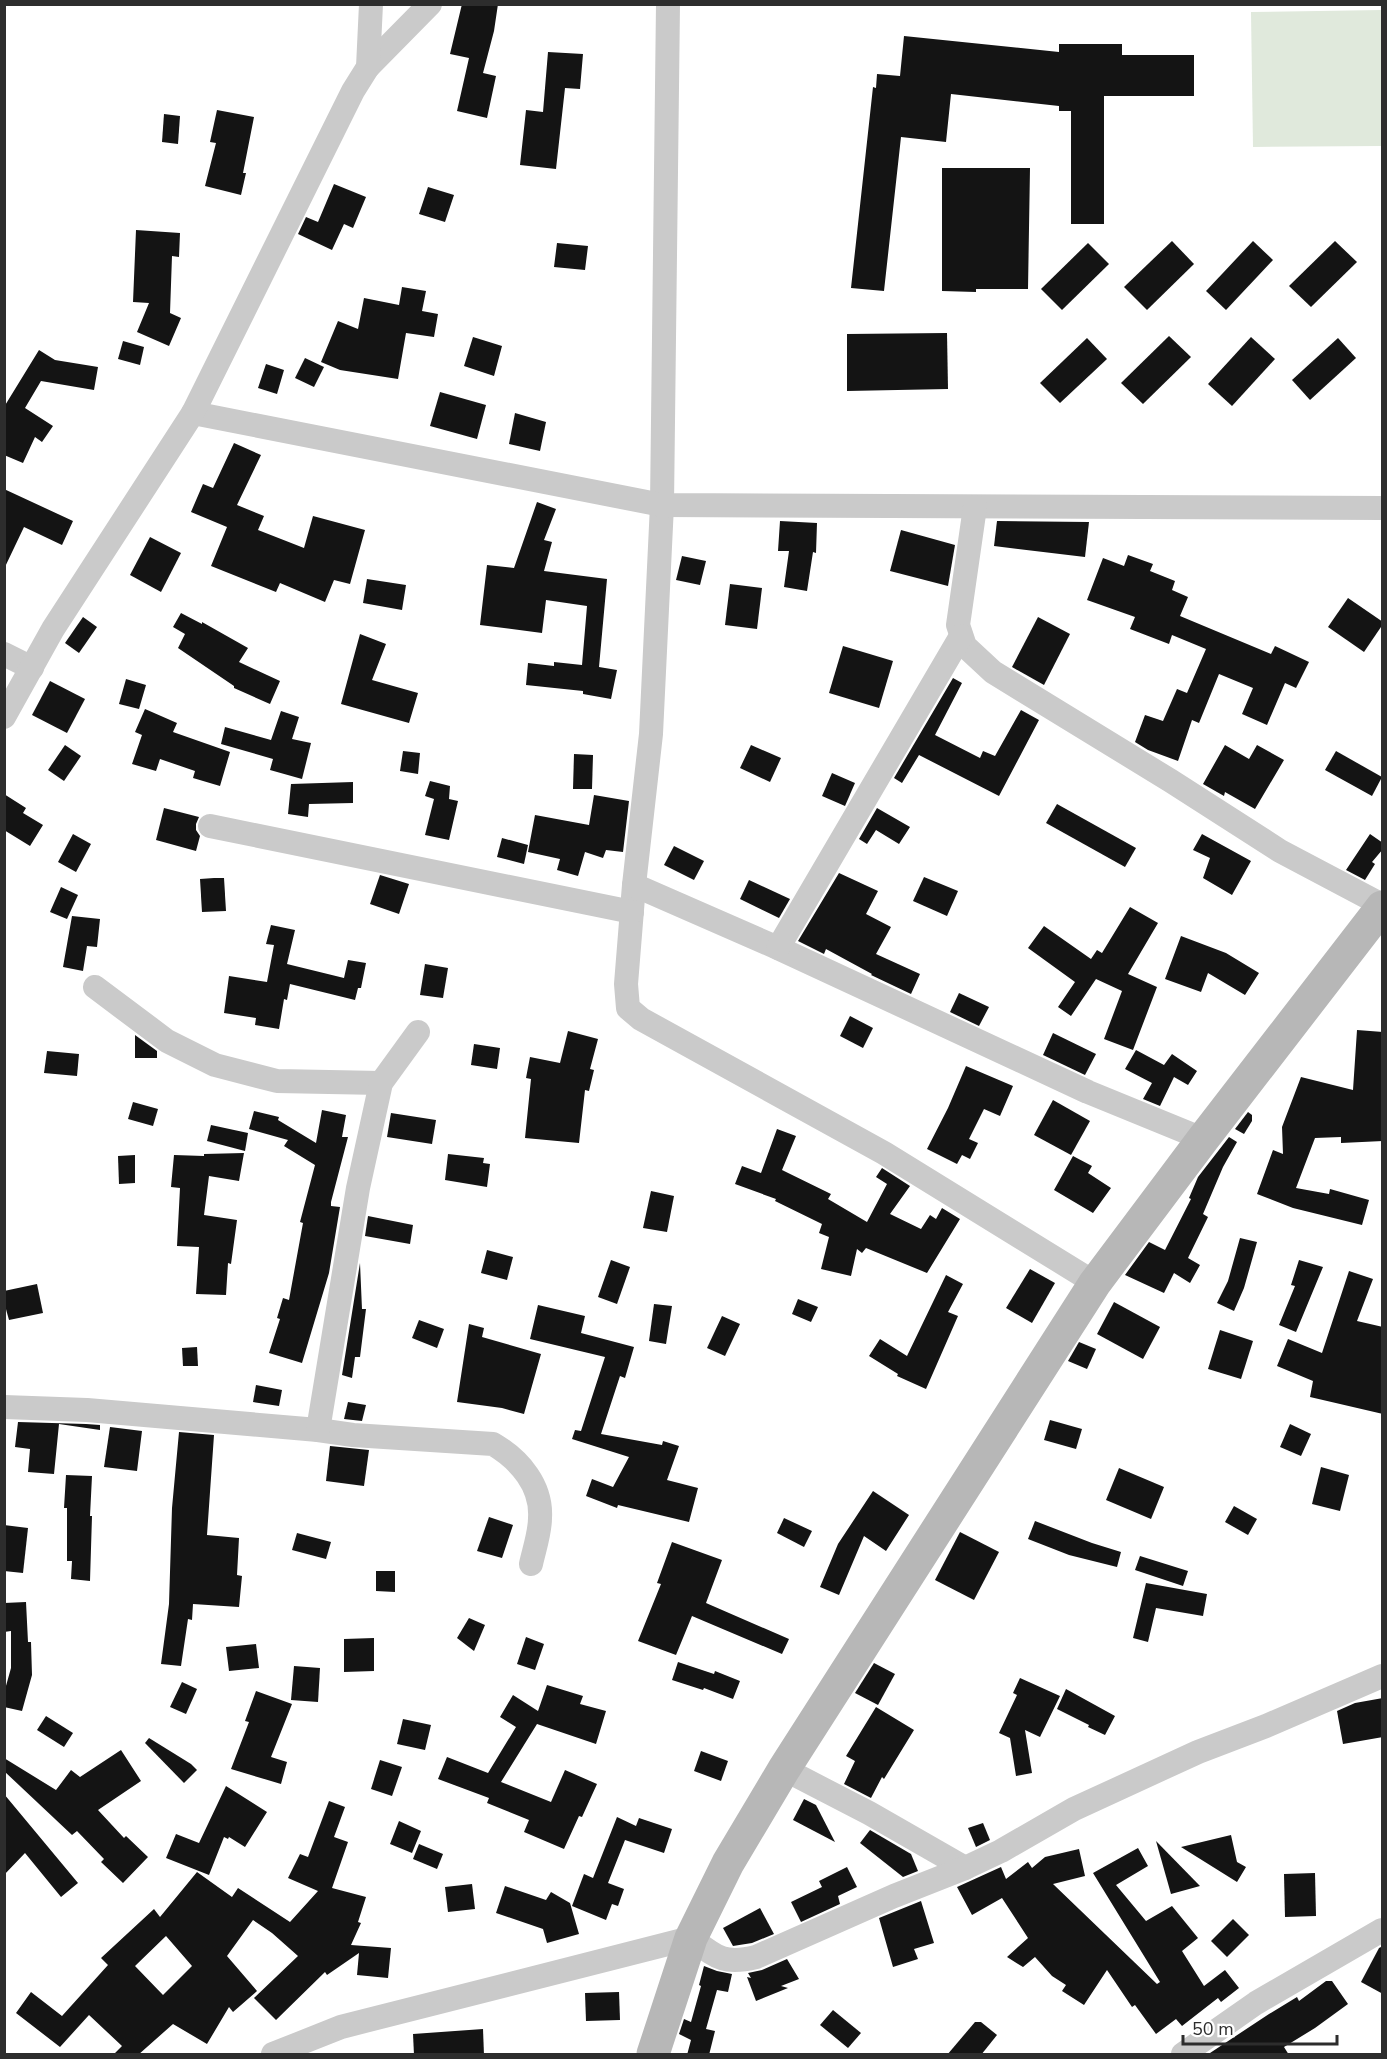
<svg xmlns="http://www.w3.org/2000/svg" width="1387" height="2059" font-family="'Nunito Sans',sans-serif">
<rect width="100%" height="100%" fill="#fff"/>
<polygon fill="#e0e9dc" points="1382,10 1382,146 1253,147 1251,12"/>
<g fill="#141414" fill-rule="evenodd">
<polygon points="462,4 498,4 494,31 483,73 496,76 487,118 457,111 469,58 450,54"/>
<polygon points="904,36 1059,52 1059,44 1122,44 1122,55 1194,55 1194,96 1104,96 1104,224 1071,224 1071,111 1059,111 1059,106 951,94 946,142 901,137 884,291 851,288 873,87 876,88 877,74 900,76"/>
<polygon points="548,52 583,54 580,89 565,88 556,169 520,165 526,110 543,112"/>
<polygon points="217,110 254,117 243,173 246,173 241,195 205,186 216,143 210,142"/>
<polygon points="164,114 180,116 178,144 162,142"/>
<polygon points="942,168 1030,168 1028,289 976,289 976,292 942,291"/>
<polygon points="334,184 366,197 353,228 344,224 332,250 298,234 306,217 318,222"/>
<polygon points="428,187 454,195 445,222 419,214"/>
<polygon points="136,230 180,233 179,257 172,256 170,313 181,318 169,346 137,332 149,303 133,302"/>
<polygon points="1172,241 1194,264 1147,310 1124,287"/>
<polygon points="1253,241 1273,260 1226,310 1206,291"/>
<polygon points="1335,241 1357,262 1311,307 1289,286"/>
<polygon points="557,243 588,246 585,270 554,267"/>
<polygon points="1088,243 1109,264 1062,310 1041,289"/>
<polygon points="402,287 426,291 422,311 438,314 434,337 406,333 398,379 340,370 321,362 338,321 358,329 364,298 399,305"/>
<polygon points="947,333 948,389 847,391 847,334"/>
<polygon points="1169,336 1191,357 1143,404 1121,383"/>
<polygon points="473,337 502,346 494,376 464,366"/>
<polygon points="1251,337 1275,359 1232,406 1208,384"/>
<polygon points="1087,338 1107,359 1060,403 1040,383"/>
<polygon points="1338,338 1356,358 1310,400 1292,380"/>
<polygon points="123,341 144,347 140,365 118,359"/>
<polygon points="39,350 55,360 98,367 94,390 41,381 25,408 53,426 42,442 35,437 23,463 4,455 4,407"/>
<polygon points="305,358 324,367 314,387 295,378"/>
<polygon points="266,364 284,370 277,394 258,388"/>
<polygon points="440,392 486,405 477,439 430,426"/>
<polygon points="515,413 546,422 540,451 509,444"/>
<polygon points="234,443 261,455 237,505 264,516 258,530 304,548 313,516 365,530 350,584 334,580 325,602 280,583 276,592 211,566 227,527 191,512 203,484 213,488"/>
<polygon points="4,489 73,521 62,545 24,527 4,569"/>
<polygon points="537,502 556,509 544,540 552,542 544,571 607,579 599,667 617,670 611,699 583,694 583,691 526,685 528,663 554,666 554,662 582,665 587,606 546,600 542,633 480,625 487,565 514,568"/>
<polygon points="780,521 817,523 816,553 813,552 807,591 784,587 789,551 778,551"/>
<polygon points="997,521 1089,522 1085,557 994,546"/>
<polygon points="901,530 955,545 948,586 890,571"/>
<polygon points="150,537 181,553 161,592 130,575"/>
<polygon points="1128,555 1153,564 1150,571 1175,581 1172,590 1188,597 1180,616 1271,654 1275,646 1309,662 1296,688 1285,683 1267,725 1242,714 1253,688 1219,674 1199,723 1192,720 1178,761 1148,750 1135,742 1145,715 1163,721 1177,689 1187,693 1206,649 1172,635 1169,644 1130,629 1135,617 1087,600 1103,558 1124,566"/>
<polygon points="682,556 706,561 700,585 676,580"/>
<polygon points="367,579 406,585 402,610 363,603"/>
<polygon points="730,584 762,588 757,629 725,625"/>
<polygon points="1348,598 1383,622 1383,624 1364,652 1328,627"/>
<polygon points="181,613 202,624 202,622 248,648 239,662 280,681 270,704 234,688 234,686 178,648 185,634 173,627"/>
<polygon points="83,617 97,627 79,653 65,643"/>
<polygon points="1038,617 1070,634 1044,685 1012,667"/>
<polygon points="360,634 386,644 372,680 418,693 409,723 341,704"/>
<polygon points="843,646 893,661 879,708 829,693"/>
<polygon points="953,678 962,683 935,735 980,758 983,751 995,756 1021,710 1039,720 999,796 919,755 902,783 894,778"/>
<polygon points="126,679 146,685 139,709 119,704"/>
<polygon points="50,681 85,699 67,733 32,715"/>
<polygon points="145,709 177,723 173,732 230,752 220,786 193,778 195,771 160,759 156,771 132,764 142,735 135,732"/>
<polygon points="281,711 299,717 292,739 311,743 302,779 270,770 273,759 221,744 225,727 271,740"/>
<polygon points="65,745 81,756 64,781 48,770"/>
<polygon points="751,745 781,758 770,782 740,768"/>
<polygon points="1225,745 1249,759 1257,745 1284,760 1255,809 1225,792 1224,796 1203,784"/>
<polygon points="403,751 420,753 418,774 400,771"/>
<polygon points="1336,751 1382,777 1372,796 1325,770"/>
<polygon points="574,754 593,755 592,789 573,789"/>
<polygon points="832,773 855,783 845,806 822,796"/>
<polygon points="430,781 450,786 449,799 458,801 449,840 425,835 434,799 425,796"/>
<polygon points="353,782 353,803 309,804 308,817 288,814 291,784"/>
<polygon points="4,794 26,808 23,813 43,825 30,846 4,830"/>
<polygon points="594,795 629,801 623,852 606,850 603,858 585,852 578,876 557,870 560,859 528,852 535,815 589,825"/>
<polygon points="1057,804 1136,848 1125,867 1046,823"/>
<polygon points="164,808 199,817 196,824 196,830 200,836 196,851 156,840"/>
<polygon points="877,808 910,827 899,844 876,830 867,844 859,839"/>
<polygon points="73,834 91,844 76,872 58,862"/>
<polygon points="1202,834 1251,861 1232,895 1203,878 1210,858 1193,850"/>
<polygon points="1370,834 1383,843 1383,849 1372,862 1375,864 1365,880 1346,870"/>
<polygon points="502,838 528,845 524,864 497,857"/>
<polygon points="674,846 704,861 694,880 664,865"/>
<polygon points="839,873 878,891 866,914 891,927 876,954 920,974 911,994 871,975 872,974 826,949 824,954 798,941"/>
<polygon points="380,875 409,884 399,914 370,904"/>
<polygon points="924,877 958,891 947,916 913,901"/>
<polygon points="214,878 224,878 226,911 202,912 200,879"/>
<polygon points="749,880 790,899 779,918 740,899"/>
<polygon points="61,887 78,895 67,919 50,912"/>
<polygon points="1130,907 1158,923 1128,974 1157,987 1133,1050 1104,1039 1122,991 1096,979 1071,1016 1058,1007 1075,982 1028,948 1044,926 1091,959 1097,950 1102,953"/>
<polygon points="72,916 100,919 97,947 87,946 83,971 63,967"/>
<polygon points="271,925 295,930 287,964 344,978 348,960 366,963 361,988 358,988 355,1000 290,984 287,1000 284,999 279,1029 255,1025 256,1018 224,1013 229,976 267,982 274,945 266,944"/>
<polygon points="1181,936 1226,953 1259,973 1245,995 1208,973 1201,992 1165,979"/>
<polygon points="425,964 448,968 443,998 420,995"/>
<polygon points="959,993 989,1007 979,1026 950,1012"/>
<polygon points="850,1016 873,1028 863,1048 840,1036"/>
<polygon points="1357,1030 1383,1032 1383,1141 1341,1143 1341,1137 1315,1138 1296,1188 1329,1194 1330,1189 1369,1200 1362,1225 1293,1208 1257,1194 1273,1150 1283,1154 1282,1127 1301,1077 1353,1090"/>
<polygon points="568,1031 598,1039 590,1069 594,1070 589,1091 585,1090 579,1143 525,1138 531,1079 526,1078 530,1057 560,1063"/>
<polygon points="1053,1033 1096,1054 1085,1075 1043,1055"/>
<polygon points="135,1035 157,1051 157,1058 135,1058"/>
<polygon points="474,1044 500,1048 497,1069 471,1065"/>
<polygon points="1136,1050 1164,1065 1172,1054 1197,1071 1188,1085 1174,1077 1160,1106 1143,1099 1152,1083 1125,1069"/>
<polygon points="47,1051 79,1054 77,1076 44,1073"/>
<polygon points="966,1066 1013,1086 1000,1116 984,1109 969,1139 978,1143 970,1159 962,1155 957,1164 927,1149 948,1108"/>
<polygon points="1053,1100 1090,1121 1071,1155 1034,1135"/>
<polygon points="133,1102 158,1109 153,1126 128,1119"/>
<polygon points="322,1110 346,1115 342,1137 348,1137 331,1202 331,1206 340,1207 329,1273 302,1363 269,1353 280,1319 277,1318 283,1298 289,1300 303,1223 300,1222 315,1165 284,1146 288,1140 249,1129 254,1111 279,1117 278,1120 316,1143"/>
<polygon points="1248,1112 1252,1115 1252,1121 1244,1134 1235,1129"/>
<polygon points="391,1113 436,1120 432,1144 387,1137"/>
<polygon points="211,1125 248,1133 245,1151 207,1141"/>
<polygon points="777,1129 796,1136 782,1170 831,1194 828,1199 867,1222 887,1184 876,1177 882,1168 910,1186 890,1214 921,1229 930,1215 936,1219 942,1208 960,1219 927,1273 866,1248 862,1253 857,1249 851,1276 821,1269 829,1237 819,1233 822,1224 775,1201 776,1199 735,1184 742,1166 761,1173"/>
<polygon points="1229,1137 1237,1142 1223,1167 1203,1214 1208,1217 1188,1258 1200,1265 1190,1283 1174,1273 1164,1293 1125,1275 1149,1242 1165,1250 1191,1199 1189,1198 1198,1177"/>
<polygon points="244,1153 239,1181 209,1176 204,1215 237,1220 231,1264 228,1263 226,1295 196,1294 199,1247 177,1246 180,1188 171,1187 174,1155 204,1156 204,1154"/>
<polygon points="448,1154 484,1158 483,1163 490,1164 487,1187 445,1180"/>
<polygon points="135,1155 135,1183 119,1184 118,1156"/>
<polygon points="1073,1156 1092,1166 1088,1173 1111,1188 1093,1213 1054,1190"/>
<polygon points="651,1191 674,1196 667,1232 643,1228"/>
<polygon points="368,1216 413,1225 410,1244 365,1236"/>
<polygon points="1240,1238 1257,1242 1244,1288 1234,1311 1217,1303 1228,1281"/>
<polygon points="487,1250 513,1257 507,1280 481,1273"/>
<polygon points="611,1260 630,1267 617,1304 598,1297"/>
<polygon points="1299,1260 1323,1267 1296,1332 1279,1325 1295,1286 1291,1285"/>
<polygon points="360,1263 362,1309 366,1309 360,1357 355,1357 352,1378 342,1375"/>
<polygon points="1030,1269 1055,1283 1032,1323 1006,1308"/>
<polygon points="1349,1271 1373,1279 1357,1321 1383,1327 1383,1414 1310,1397 1313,1381 1277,1366 1288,1339 1322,1353"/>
<polygon points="946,1275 963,1284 948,1312 958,1316 926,1389 897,1376 898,1374 869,1356 880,1339 907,1356"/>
<polygon points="37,1284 43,1313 9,1320 4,1302 4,1291"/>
<polygon points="798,1299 818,1307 811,1322 792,1314"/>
<polygon points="1114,1302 1160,1327 1143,1359 1097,1334"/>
<polygon points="654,1304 672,1306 666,1344 649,1341"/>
<polygon points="538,1305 585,1316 581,1333 634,1347 625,1378 620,1376 601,1434 662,1445 663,1441 679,1446 667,1480 698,1488 689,1522 618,1505 617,1508 586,1496 592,1479 613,1487 629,1457 572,1439 575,1430 581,1431 605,1357 530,1339"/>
<polygon points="722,1316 740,1324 725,1356 707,1348"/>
<polygon points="419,1320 444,1329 437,1348 412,1338"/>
<polygon points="469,1324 484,1328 482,1337 541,1354 524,1414 502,1408 457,1402"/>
<polygon points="1220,1330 1253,1341 1241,1379 1208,1369"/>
<polygon points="1079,1342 1096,1349 1087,1369 1068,1361"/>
<polygon points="197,1347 198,1366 183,1366 182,1348"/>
<polygon points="256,1385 282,1390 279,1406 253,1402"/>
<polygon points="348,1402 366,1405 362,1421 344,1419"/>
<polygon points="1050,1420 1082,1429 1076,1449 1044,1440"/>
<polygon points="18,1422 86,1424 100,1425 100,1430 59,1424 54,1474 28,1472 30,1449 15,1447"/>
<polygon points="1290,1424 1311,1434 1301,1456 1280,1447"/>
<polygon points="110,1427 142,1431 137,1471 104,1467"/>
<polygon points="179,1432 214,1435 207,1535 239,1538 237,1575 242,1576 239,1607 193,1604 192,1620 188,1619 181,1666 161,1664 169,1604 172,1508"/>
<polygon points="330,1446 369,1450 364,1486 326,1481"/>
<polygon points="1321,1467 1349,1475 1340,1511 1312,1504"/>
<polygon points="1119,1468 1164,1487 1151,1519 1106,1500"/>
<polygon points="66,1475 92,1476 90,1516 92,1516 90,1581 71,1579 72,1561 67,1561 67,1508 64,1508"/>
<polygon points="873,1491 909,1515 886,1551 864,1536 839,1595 820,1587 838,1544"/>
<polygon points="1234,1506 1257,1519 1248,1535 1225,1522"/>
<polygon points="489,1517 513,1525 502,1558 477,1551"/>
<polygon points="784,1518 812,1531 804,1547 777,1533"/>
<polygon points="1035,1521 1092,1543 1121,1552 1117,1567 1069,1555 1028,1539"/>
<polygon points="4,1525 28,1528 23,1573 4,1571"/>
<polygon points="960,1532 999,1552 974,1600 935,1580"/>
<polygon points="297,1533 331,1542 326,1559 292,1550"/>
<polygon points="672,1542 722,1560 706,1603 789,1639 782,1654 692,1616 676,1655 638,1641 661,1584 657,1583"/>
<polygon points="1140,1556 1188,1571 1183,1586 1135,1570"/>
<polygon points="376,1571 395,1571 395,1592 376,1591"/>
<polygon points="1146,1583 1207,1594 1203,1616 1156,1608 1148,1642 1133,1638"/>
<polygon points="26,1602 28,1642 31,1642 32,1675 22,1711 4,1707 4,1693 11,1668 11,1631 4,1632 4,1603"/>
<polygon points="469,1618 485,1625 474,1651 457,1638"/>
<polygon points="526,1637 544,1644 535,1670 517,1664"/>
<polygon points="374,1638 374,1671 344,1672 344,1639"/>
<polygon points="256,1644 259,1668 229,1671 226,1647"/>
<polygon points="678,1662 714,1674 715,1671 740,1681 733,1699 704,1688 703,1690 672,1680"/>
<polygon points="874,1663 895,1674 878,1705 855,1693"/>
<polygon points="294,1666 320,1668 318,1702 291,1700"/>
<polygon points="1020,1678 1060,1696 1040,1737 1025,1730 1032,1773 1016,1776 1010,1738 999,1733 1017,1695 1013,1693"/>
<polygon points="182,1682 197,1689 186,1714 170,1707"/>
<polygon points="547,1685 583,1696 580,1704 606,1711 596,1744 537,1724 501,1782 551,1802 565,1770 597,1784 582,1817 579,1816 564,1849 524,1832 529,1820 487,1803 489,1798 438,1779 447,1757 488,1773 516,1727 500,1717 513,1695 538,1711"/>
<polygon points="1066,1689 1115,1716 1105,1735 1088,1727 1089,1725 1057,1709"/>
<polygon points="256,1691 292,1704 271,1757 287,1762 281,1784 231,1769 249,1722 245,1721"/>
<polygon points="1383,1698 1383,1737 1343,1744 1337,1711 1355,1703"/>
<polygon points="876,1707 914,1730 884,1779 882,1777 871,1798 844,1784 855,1761 846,1756"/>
<polygon points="46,1716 73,1733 64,1747 37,1730"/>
<polygon points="403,1719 431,1725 425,1750 397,1744"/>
<polygon points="149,1738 191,1764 197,1770 184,1783 145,1743"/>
<polygon points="121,1750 141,1781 98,1810 124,1838 126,1836 148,1857 123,1883 101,1862 104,1859 77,1831 72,1835 4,1771 4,1758 56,1790 71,1770 80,1777"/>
<polygon points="701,1751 728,1761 721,1781 694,1771"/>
<polygon points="380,1760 402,1767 392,1796 371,1789"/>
<polygon points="226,1786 267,1812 245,1847 229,1837 228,1839 224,1837 209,1875 166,1858 176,1834 199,1843"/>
<polygon points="4,1794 78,1883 61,1897 25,1853 4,1875"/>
<polygon points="804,1799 816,1805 835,1842 793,1820"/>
<path d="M329,1801L345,1807L334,1837L348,1842L332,1888L366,1897L358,1922L361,1923L351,1945L391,1948L388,1978L357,1975L359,1953L327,1975L325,1972L276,2020L254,1998L298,1956L272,1933L253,1920L227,1956L257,1991L233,2012L229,2007L207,2044L173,2024L138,2055H113L122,2046L89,2015L60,2047L16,2013L31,1992L62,2016L108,1965L101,1958L154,1909L160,1917L197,1872L232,1897L238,1888L290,1922L318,1891L288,1878L300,1854L308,1857ZM166,1936L192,1966L163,1995L135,1966Z"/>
<polygon points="617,1817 636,1826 639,1818 672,1829 664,1853 625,1840 608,1883 624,1889 618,1906 612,1904 606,1920 572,1906 584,1874 593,1878"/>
<polygon points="399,1821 421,1831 412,1853 390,1844"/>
<polygon points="983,1823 990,1840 976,1847 968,1828"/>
<polygon points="870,1830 911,1854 918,1871 903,1877 860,1843"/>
<polygon points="1231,1835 1237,1862 1246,1867 1237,1882 1181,1847"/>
<polygon points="1156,1841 1200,1886 1171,1894"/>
<polygon points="419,1844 443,1854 437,1869 413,1859"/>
<polygon points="1138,1848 1148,1866 1116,1885 1146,1921 1172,1906 1198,1938 1182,1951 1204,1986 1225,1970 1239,1988 1221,2002 1218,1998 1182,2026 1176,2019 1156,2034 1135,2005 1132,2007 1107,1970 1084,2005 1062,1991 1066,1985 1052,1976 1035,1957 1023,1967 1007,1957 1028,1938 1002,1898 972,1915 957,1887 1001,1867 1006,1879 1028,1862 1032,1868 1045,1857 1079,1849 1085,1876 1053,1884 1157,1984 1160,1982 1093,1873"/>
<polygon points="847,1867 857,1887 838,1896 840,1904 801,1922 791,1902 822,1887 819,1881"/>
<polygon points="1315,1873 1316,1916 1285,1917 1284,1874"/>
<polygon points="472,1884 475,1909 448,1912 445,1887"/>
<polygon points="505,1886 546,1900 551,1892 570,1903 579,1934 547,1943 543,1929 496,1913"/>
<polygon points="921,1901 934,1943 914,1949 918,1959 893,1967 879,1918"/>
<polygon points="760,1908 774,1934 752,1943 733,1946 723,1928"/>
<polygon points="1233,1919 1249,1935 1227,1957 1211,1941"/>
<polygon points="1383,1946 1383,1994 1361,1982 1379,1948"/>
<polygon points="787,1959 799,1979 781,1986 788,1988 756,2001 747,1977 751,1978 748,1973 762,1970"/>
<polygon points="704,1966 717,1971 732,1974 728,1992 717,1990 706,2029 715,2031 709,2055 687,2055 691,2040 679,2034 684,2019 691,2022 701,1986 699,1985"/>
<polygon points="1326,1981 1332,1981 1348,2004 1315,2028 1284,2047 1289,2055 1207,2055 1269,2014 1297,1997 1299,2001"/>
<polygon points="619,1992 620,2020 586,2021 585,1993"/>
<polygon points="833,2010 861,2033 848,2048 820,2025"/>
<polygon points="975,2022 981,2022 997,2035 981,2055 947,2055"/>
<polygon points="483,2029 484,2055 414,2055 413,2034"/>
</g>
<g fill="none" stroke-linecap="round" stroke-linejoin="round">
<g stroke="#cacaca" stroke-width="24">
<polyline points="668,4 662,505 651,734 634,885 626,984 628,1008 641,1019 884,1153 1095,1283"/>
<polyline points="368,67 430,4"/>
<polyline points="193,413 662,505 1382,508"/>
<polyline points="975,507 958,625 965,646 993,672 1171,781 1280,851 1382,905"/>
<polyline points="4,654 32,668"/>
<polyline points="4,717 53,629 193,413 353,91 368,67 371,4"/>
<polyline points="210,826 632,912"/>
<polyline points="634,885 778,948 1088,1092 1203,1139"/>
<polyline points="778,948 961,636"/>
<polyline points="95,987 167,1041 215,1065 277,1081 381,1083"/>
<path d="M4,1407L87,1410L318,1430L353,1435L493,1444C520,1460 542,1486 540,1518C540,1533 534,1550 531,1564"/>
<polyline points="318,1430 358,1188 381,1083 418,1032"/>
<polyline points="784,1769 869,1813 965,1868"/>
<path d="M273,2054L341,2027L691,1938C716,1957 723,1965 756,1957L894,1896L965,1868L1001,1851L1074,1809L1198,1752L1266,1726L1382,1676"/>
<polyline points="1183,2054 1256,2003 1382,1930"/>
</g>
<polyline stroke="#b7b7b7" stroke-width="33" points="653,2054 691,1938 728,1863 784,1769 1095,1283 1203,1139 1382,907"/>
</g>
<rect width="1387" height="2059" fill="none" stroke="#2d2d2d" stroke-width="12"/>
<path d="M1183 2035v9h154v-9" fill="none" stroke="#2d2d2d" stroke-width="3"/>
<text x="1192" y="2035" font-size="18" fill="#2d2d2d" stroke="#ffffff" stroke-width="4.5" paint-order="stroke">50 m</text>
</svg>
